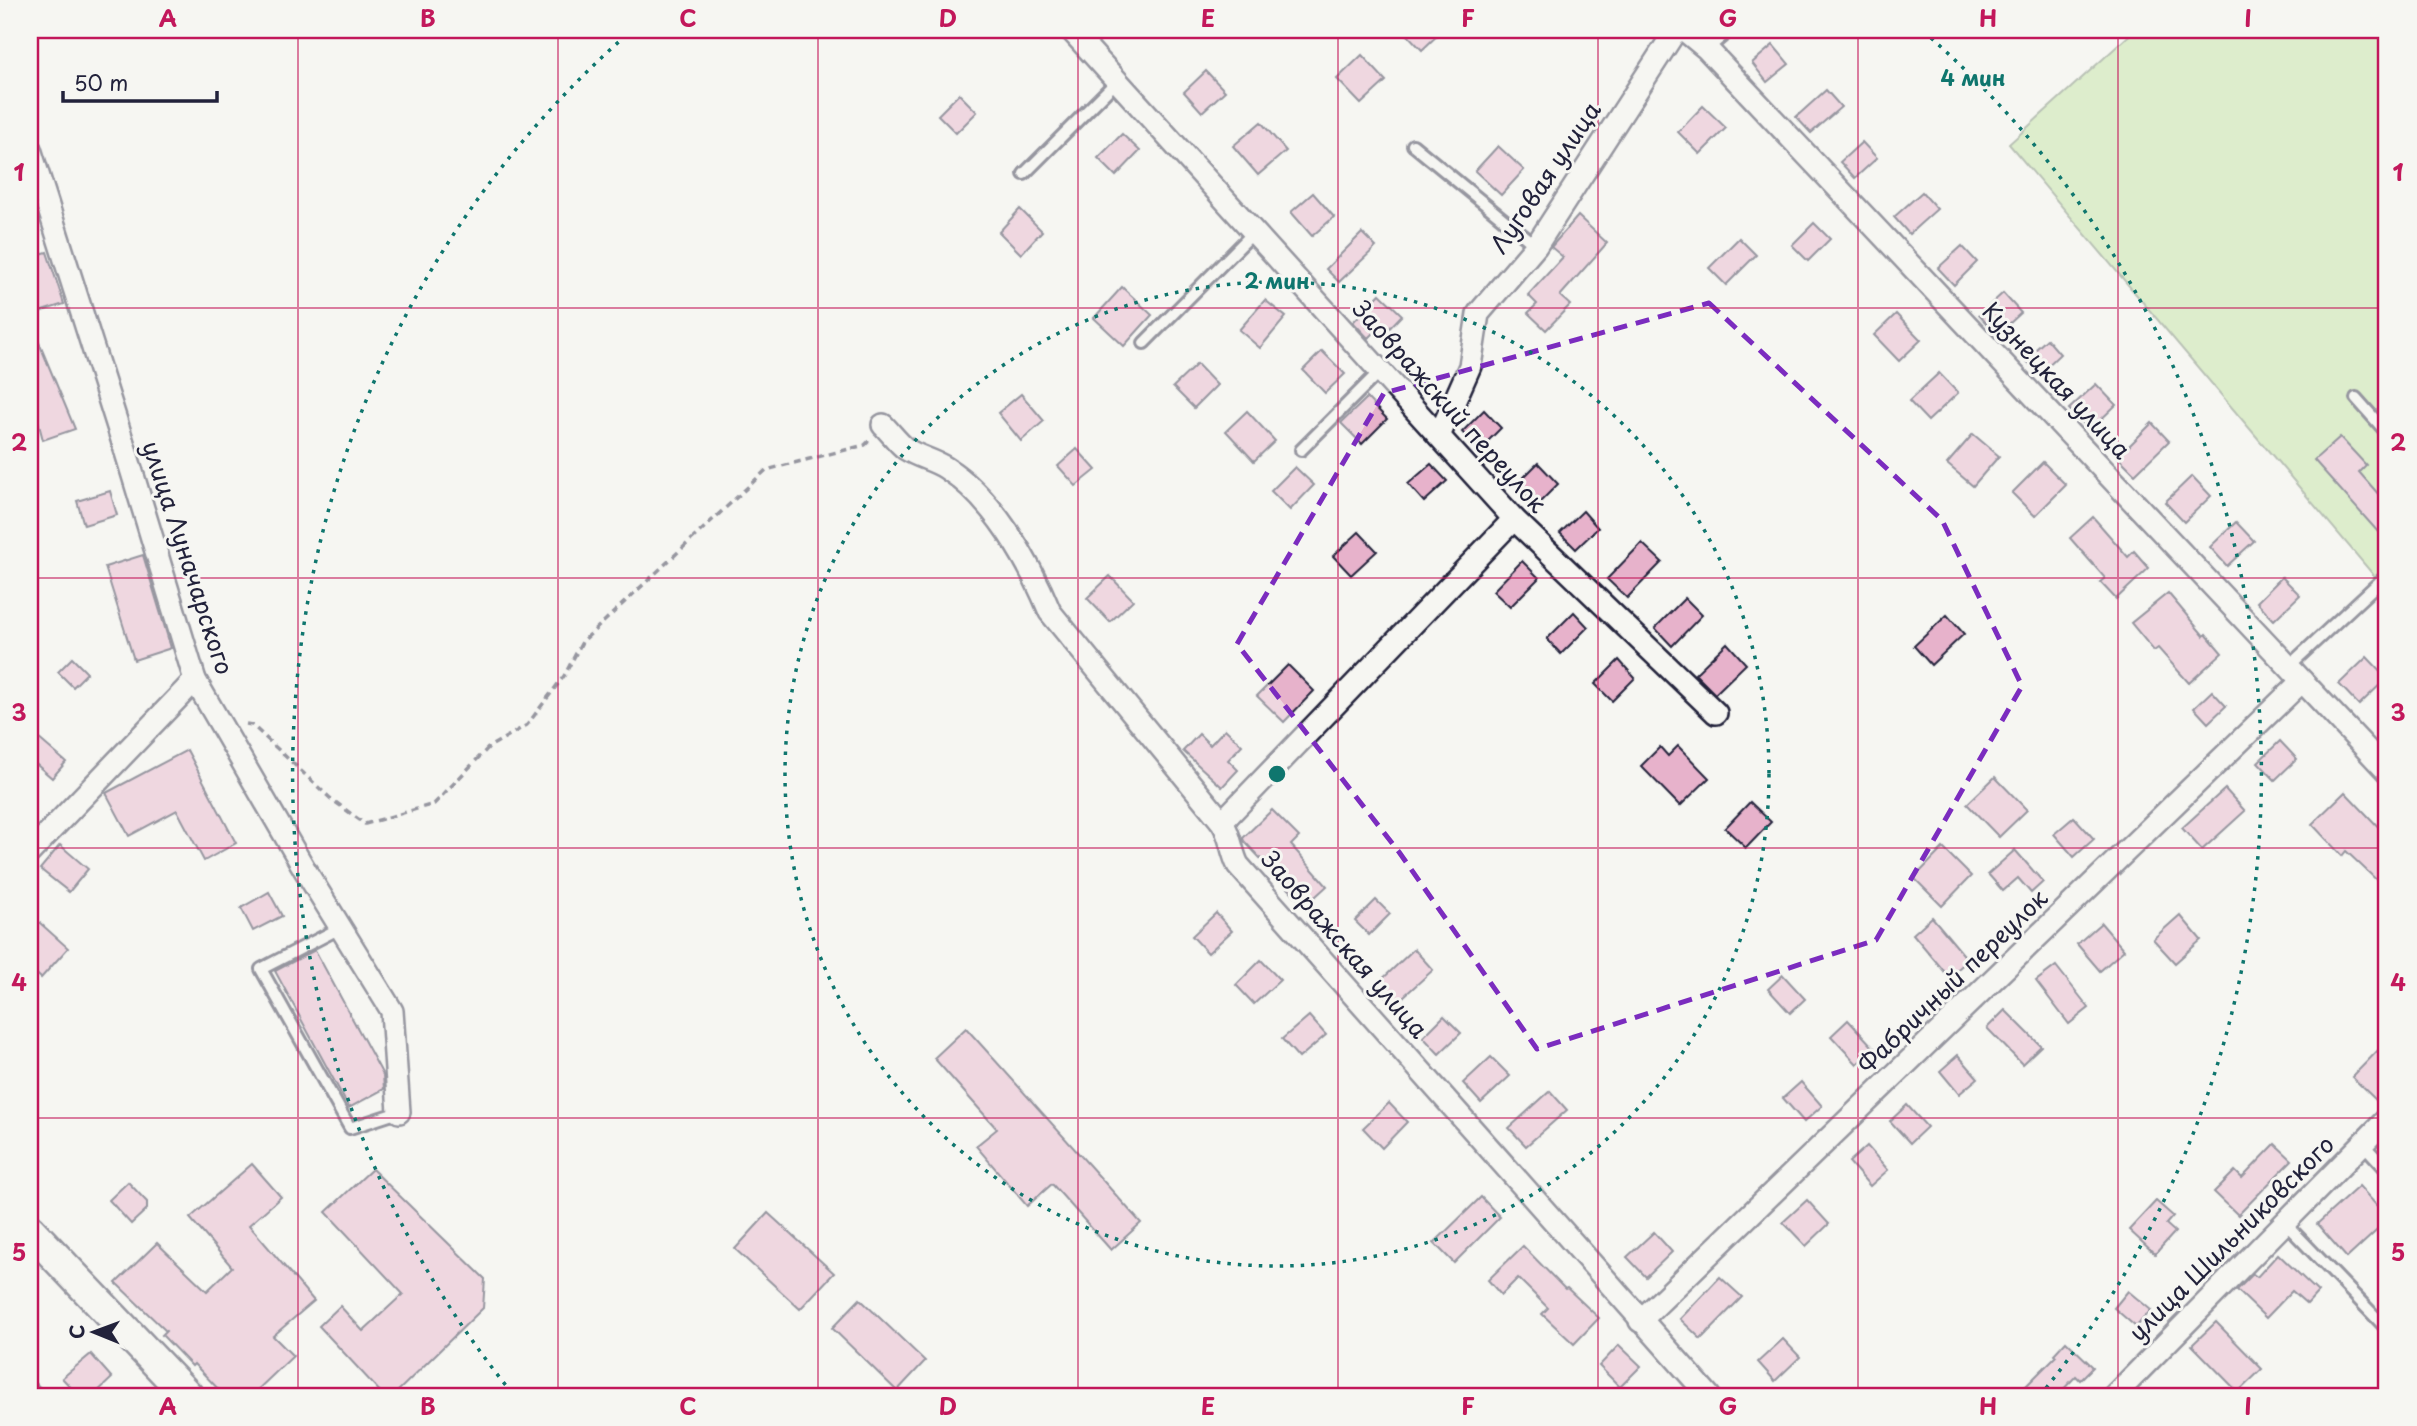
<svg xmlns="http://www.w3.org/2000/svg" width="2417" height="1426" font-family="'Playpen Sans',sans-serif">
<rect width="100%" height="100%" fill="#f6f6f2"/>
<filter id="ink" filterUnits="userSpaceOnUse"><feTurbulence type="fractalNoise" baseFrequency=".0143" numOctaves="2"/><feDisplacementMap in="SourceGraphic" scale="14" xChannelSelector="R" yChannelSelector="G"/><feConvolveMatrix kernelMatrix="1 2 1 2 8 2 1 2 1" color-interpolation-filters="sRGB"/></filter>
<g filter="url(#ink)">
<polygon fill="#bee39d" stroke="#70826c" stroke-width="2" points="2135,30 2387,30 2387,591 2009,144"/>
<g fill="#e7b2cb" stroke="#22223b" stroke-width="2">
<polygon points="1403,30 1443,30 1422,50"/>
<polygon points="1773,45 1789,64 1767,82 1752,63"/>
<polygon points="1362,55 1386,81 1361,104 1337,79"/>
<polygon points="1206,71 1225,91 1202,112 1184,92"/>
<polygon points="1826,90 1841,107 1811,133 1796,117"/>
<polygon points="959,94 977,112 956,133 938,115"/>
<polygon points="1703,106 1726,128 1700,154 1678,132"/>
<polygon points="1261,122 1286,151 1258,175 1233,146"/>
<polygon points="1122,134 1140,151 1116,176 1098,158"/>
<polygon points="1862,142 1877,158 1855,178 1840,162"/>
<polygon points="1498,146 1524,170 1501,195 1475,171"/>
<polygon points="1922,192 1937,209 1909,234 1894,217"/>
<polygon points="1313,193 1334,217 1312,236 1291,212"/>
<polygon points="1020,209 1042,231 1021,254 999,232"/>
<polygon points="1578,216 1607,243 1560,296 1570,305 1546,330 1528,313 1537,304 1528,295 1563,257 1551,247"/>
<polygon points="1814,223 1830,239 1808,261 1792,245"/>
<polygon points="1362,233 1376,247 1339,282 1326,269"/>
<polygon points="1739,238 1756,255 1726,285 1709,268"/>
<polygon points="1962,246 1977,262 1954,285 1938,268"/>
<polygon points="47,252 64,304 30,315 30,257"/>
<polygon points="1122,287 1152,315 1124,346 1094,318"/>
<polygon points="2003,293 2021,313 1997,335 1979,315"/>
<polygon points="1380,294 1402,315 1381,337 1375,331 1368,338 1353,322"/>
<polygon points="1265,300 1286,317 1260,348 1239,330"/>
<polygon points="1896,314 1921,340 1899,361 1874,335"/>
<polygon points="30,321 75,429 43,440 38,421 30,424"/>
<polygon points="2047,339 2060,354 2039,374 2025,359"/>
<polygon points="1322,351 1345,374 1325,393 1303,370"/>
<polygon points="1197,364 1217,385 1194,408 1173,387"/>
<polygon points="1939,373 1958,393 1928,421 1909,401"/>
<polygon points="2096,384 2116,405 2090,430 2069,409"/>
<polygon points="1021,394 1044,421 1021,441 998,413"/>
<polygon points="1367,398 1387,419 1362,444 1341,423"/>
<polygon points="1484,410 1501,428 1479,450 1462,432"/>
<polygon points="1247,411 1275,441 1254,461 1226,431"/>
<polygon points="2152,423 2169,441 2135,474 2118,457"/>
<polygon points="1973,434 1999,456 1973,486 1947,464"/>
<polygon points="2340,437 2366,465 2359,472 2387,504 2387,542 2314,460"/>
<polygon points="1077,449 1096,470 1076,486 1058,466"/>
<polygon points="2043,462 2066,485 2035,516 2012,493"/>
<polygon points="1538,463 1558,484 1536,506 1516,485"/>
<polygon points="1431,464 1447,481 1424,502 1408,484"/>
<polygon points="1295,467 1314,485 1290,510 1271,491"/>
<polygon points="2192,476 2211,496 2184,522 2165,502"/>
<polygon points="110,491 117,515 84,525 77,501"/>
<polygon points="1583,511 1598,528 1576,549 1560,533"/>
<polygon points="2093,517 2128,557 2134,551 2149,568 2116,599 2100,582 2105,578 2070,538"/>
<polygon points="2236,522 2254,541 2227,566 2210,547"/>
<polygon points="1359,532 1377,551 1351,575 1333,556"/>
<polygon points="1642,543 1662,562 1627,598 1607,579"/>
<polygon points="143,555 171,648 134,660 105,567"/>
<polygon points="1522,561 1539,578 1510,607 1493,591"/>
<polygon points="1110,576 1133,600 1110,622 1087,598"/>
<polygon points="2282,577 2300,595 2274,620 2257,602"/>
<polygon points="2168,593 2204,636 2206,634 2222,653 2189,683 2158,648 2154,651 2131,623"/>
<polygon points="1685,598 1702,615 1672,646 1655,628"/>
<polygon points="1574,612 1588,627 1561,654 1547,639"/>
<polygon points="1947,615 1964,634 1931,665 1914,646"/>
<polygon points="1727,643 1746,664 1715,694 1695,674"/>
<polygon points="2367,657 2387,678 2359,705 2339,684"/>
<polygon points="72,658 87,673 73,687 58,672"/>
<polygon points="1619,660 1635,678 1612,701 1595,684"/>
<polygon points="1288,665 1314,691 1284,722 1257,696"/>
<polygon points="2212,691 2226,706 2208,723 2194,708"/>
<polygon points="1225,729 1242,745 1228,760 1238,770 1222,787 1183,751 1199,734 1210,745"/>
<polygon points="30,731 66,762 52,778 30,759"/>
<polygon points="2280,741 2297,759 2275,780 2258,762"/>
<polygon points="1678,746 1709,778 1680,806 1641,766 1660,747 1668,756"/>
<polygon points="187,750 236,843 204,861 177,810 129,836 106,793"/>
<polygon points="1995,777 2027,810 1999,837 1967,804"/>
<polygon points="2225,789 2245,811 2202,850 2182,828"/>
<polygon points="2345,792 2387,836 2387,890 2346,851 2342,856 2312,824"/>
<polygon points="1750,802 1771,822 1746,848 1725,828"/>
<polygon points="1272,810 1299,837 1291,845 1327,886 1305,906 1244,841 1243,838"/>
<polygon points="2074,817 2094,839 2074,857 2054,834"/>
<polygon points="60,845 88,869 69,892 40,869"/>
<polygon points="1943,848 1971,876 1942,906 1914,878"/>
<polygon points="2015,850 2043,882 2031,893 2018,878 2003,891 1988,874"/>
<polygon points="269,892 282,916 253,931 241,908"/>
<polygon points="1376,900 1390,914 1369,935 1355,921"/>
<polygon points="1216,913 1232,931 1208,953 1192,936"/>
<polygon points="30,914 68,948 41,978 30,968"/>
<polygon points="2180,915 2201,940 2175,963 2153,939"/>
<polygon points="1932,917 1968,960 1949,977 1913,934"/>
<polygon points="2101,923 2124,950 2100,971 2077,944"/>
<polygon points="1414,949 1433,970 1394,1005 1376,985"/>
<polygon points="315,950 383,1075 384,1089 349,1108 275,971"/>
<polygon points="1261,960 1280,980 1254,1004 1236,985"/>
<polygon points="2056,966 2089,1008 2069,1024 2036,981"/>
<polygon points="1783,975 1805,999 1790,1013 1768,989"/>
<polygon points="2005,1010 2041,1046 2022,1064 1987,1028"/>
<polygon points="1309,1016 1326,1035 1299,1058 1282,1039"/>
<polygon points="1444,1016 1461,1033 1439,1054 1423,1037"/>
<polygon points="1848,1020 1874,1048 1857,1064 1831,1036"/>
<polygon points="966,1028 1141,1223 1111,1250 1052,1184 1027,1206 976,1146 997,1129 934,1058"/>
<polygon points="2387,1041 2387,1091 2377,1101 2352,1077"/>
<polygon points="1958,1055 1978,1078 1959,1094 1940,1071"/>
<polygon points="1491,1057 1510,1076 1481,1103 1463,1083"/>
<polygon points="1801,1082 1822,1106 1804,1122 1783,1098"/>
<polygon points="1550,1091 1567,1110 1526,1146 1509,1128"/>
<polygon points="1389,1103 1407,1122 1382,1148 1363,1128"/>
<polygon points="1907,1105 1927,1127 1910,1143 1890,1121"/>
<polygon points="2275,1144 2292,1160 2238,1215 2214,1192 2235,1171 2242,1178"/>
<polygon points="1867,1146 1888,1170 1870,1186 1849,1162"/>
<polygon points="252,1164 281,1197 249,1225 314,1301 273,1336 293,1356 251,1396 225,1396 194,1364 192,1366 162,1335 166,1331 116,1283 157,1243 207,1291 232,1267 190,1218"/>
<polygon points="372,1169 485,1279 483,1308 393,1396 384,1396 319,1326 340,1306 363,1331 403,1294 326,1212"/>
<polygon points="128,1182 147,1202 147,1209 131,1224 109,1200"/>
<polygon points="2359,1186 2387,1217 2387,1221 2347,1258 2317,1224"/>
<polygon points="1481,1197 1500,1217 1454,1263 1434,1243"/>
<polygon points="1807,1200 1829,1224 1806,1246 1783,1222"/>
<polygon points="2156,1201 2173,1216 2166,1224 2175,1232 2155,1254 2129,1230"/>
<polygon points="768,1213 834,1273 800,1309 735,1249"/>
<polygon points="1654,1232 1672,1252 1646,1277 1627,1257"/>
<polygon points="1523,1246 1565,1289 1567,1288 1599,1318 1574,1344 1542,1314 1548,1308 1518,1278 1501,1295 1488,1280"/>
<polygon points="2278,1254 2318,1292 2307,1304 2292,1291 2266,1318 2237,1290 2253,1274 2257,1277"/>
<polygon points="1720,1277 1742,1297 1701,1339 1680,1319"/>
<polygon points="2128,1291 2151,1310 2136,1327 2114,1308"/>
<polygon points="860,1299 925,1361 897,1391 832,1328"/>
<polygon points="2216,1322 2262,1369 2238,1392 2192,1345"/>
<polygon points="1783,1339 1800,1357 1775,1381 1758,1362"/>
<polygon points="2066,1341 2093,1367 2080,1380 2076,1376 2057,1396 2016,1396 2056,1356 2054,1354"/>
<polygon points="1619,1345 1641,1366 1620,1387 1599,1366"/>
<polygon points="91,1354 112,1378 93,1396 79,1396 62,1378"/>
</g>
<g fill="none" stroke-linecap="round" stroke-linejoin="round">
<defs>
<g id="service">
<polyline points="1707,49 1730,30"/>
<polyline points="1413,145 1536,246"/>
<polyline points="1024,174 1117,81"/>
<polyline points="1144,343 1254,232"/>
<polyline points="2356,398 2387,433"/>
<polyline points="1301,450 1380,371"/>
<polyline points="2289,666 2387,575"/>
<polyline points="340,928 261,969 350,1128 399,1112"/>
<polyline points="2363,1144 2387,1170"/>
<polyline points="2285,1223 2387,1329"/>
<polyline points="30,1387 38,1396"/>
</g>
<g id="minor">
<polyline points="1071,30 1514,519 1716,713"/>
<polyline points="1684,30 1707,49 2387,771"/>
<polyline points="30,149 125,449 195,680 305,870 392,1011 399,1112"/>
<path d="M883,425C891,433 898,443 906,449C918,457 934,460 946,468C993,498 1029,561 1050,612L1222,822C1231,836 1231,851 1238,865L1709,1396"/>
<polyline points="1439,436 1470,366 1478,314 1536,246 1676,30"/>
<polyline points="1222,822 1514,519"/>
<polyline points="30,852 195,680"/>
<polyline points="1640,1321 2302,681"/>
<polyline points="2114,1396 2387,1119"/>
</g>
<polyline id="secondary" points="30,1230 188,1396"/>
</defs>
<use href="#service" stroke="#22223b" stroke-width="16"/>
<use href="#minor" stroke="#22223b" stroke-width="26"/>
<use href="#secondary" stroke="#22223b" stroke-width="35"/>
<polyline stroke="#22223b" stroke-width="3.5" stroke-dasharray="7 5" stroke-linecap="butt" points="246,724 252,725 330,798 365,824 434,804 489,747 527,725 564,676 582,642 766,470 865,445 869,441"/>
<use href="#service" stroke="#f6f6f2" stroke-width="10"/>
<use href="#minor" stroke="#f6f6f2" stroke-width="21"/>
<use href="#secondary" stroke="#f6f6f2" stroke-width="30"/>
</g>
</g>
<path d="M0 0H2417V1426H0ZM1709,303L1942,520L2022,686L1876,940L1537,1049L1399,852L1237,644L1384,393Z" fill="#f6f6f2" fill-opacity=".55" fill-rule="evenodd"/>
<path fill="none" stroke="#7b2cbf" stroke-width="5" stroke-dasharray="14 9" stroke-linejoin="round" d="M1709,303L1942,520L2022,686L1876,940L1537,1049L1399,852L1237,644L1384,393Z"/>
<path fill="none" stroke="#c2185b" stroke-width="2" stroke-opacity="0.55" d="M298,30V1396M558,30V1396M818,30V1396M1078,30V1396M1338,30V1396M1598,30V1396M1858,30V1396M2118,30V1396M30,308H2387M30,578H2387M30,848H2387M30,1118H2387"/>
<g fill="none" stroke="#0f766e" stroke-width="3.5" stroke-dasharray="3.5 7">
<circle cx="1277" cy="774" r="492"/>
<path d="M512 1393A984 984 0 0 1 631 31M1923 31A984 984 0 0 1 2042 1393"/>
</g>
<g text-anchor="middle" stroke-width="6" stroke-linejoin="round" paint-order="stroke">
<g font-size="24" fill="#22223b" stroke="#f6f6f2">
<text transform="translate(1546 178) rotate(-56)" y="8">Луговая улица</text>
<text transform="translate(2056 381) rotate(47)" y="8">Кузнецкая улица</text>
<text transform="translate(1449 407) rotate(48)" y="8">Заовражский переулок</text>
<text transform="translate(187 558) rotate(72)" y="8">улица Луначарского</text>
<text transform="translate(1344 945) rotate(49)" y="8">Заовражская улица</text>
<text transform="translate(1953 982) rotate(-44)" y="8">Фабричный переулок</text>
<text transform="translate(2232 1239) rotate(-45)" y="8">улица Шильниковского</text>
</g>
</g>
<circle cx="1277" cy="774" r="10" fill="#0f766e" stroke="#f6f6f2" stroke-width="3.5"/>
<g font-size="21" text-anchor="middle" font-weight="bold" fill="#0f766e" stroke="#f6f6f2" stroke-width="6" stroke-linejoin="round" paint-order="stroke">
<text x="1973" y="86">4 мин</text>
<text x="1277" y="289">2 мин</text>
</g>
<rect width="2417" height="1426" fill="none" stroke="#f6f6f2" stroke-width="77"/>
<g transform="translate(94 1332) rotate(271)" stroke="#f6f6f2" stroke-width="5" paint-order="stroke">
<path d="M0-5L12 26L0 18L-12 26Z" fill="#22223b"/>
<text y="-10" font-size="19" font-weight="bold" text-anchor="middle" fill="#22223b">С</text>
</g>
<path d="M63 91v10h154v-10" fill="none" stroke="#22223b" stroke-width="3.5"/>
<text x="74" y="91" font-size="21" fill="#22223b" stroke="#f6f6f2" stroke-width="5" paint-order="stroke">50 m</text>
<rect x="38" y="38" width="2340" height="1350" fill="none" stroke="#c2185b" stroke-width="2.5"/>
<g font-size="23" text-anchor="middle" font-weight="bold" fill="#c2185b">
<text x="168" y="27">A</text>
<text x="428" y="27">B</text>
<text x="688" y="27">C</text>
<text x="948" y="27">D</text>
<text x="1208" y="27">E</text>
<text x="1468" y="27">F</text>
<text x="1728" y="27">G</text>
<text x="1988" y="27">H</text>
<text x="2248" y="27">I</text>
<text x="19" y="181">1</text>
<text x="2398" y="181">1</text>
<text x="19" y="451">2</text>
<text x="2398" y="451">2</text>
<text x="19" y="721">3</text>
<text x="2398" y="721">3</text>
<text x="19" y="991">4</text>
<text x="2398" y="991">4</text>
<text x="19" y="1261">5</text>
<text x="2398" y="1261">5</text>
<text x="168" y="1415">A</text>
<text x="428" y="1415">B</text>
<text x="688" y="1415">C</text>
<text x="948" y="1415">D</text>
<text x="1208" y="1415">E</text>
<text x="1468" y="1415">F</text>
<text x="1728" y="1415">G</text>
<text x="1988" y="1415">H</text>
<text x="2248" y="1415">I</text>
</g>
</svg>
